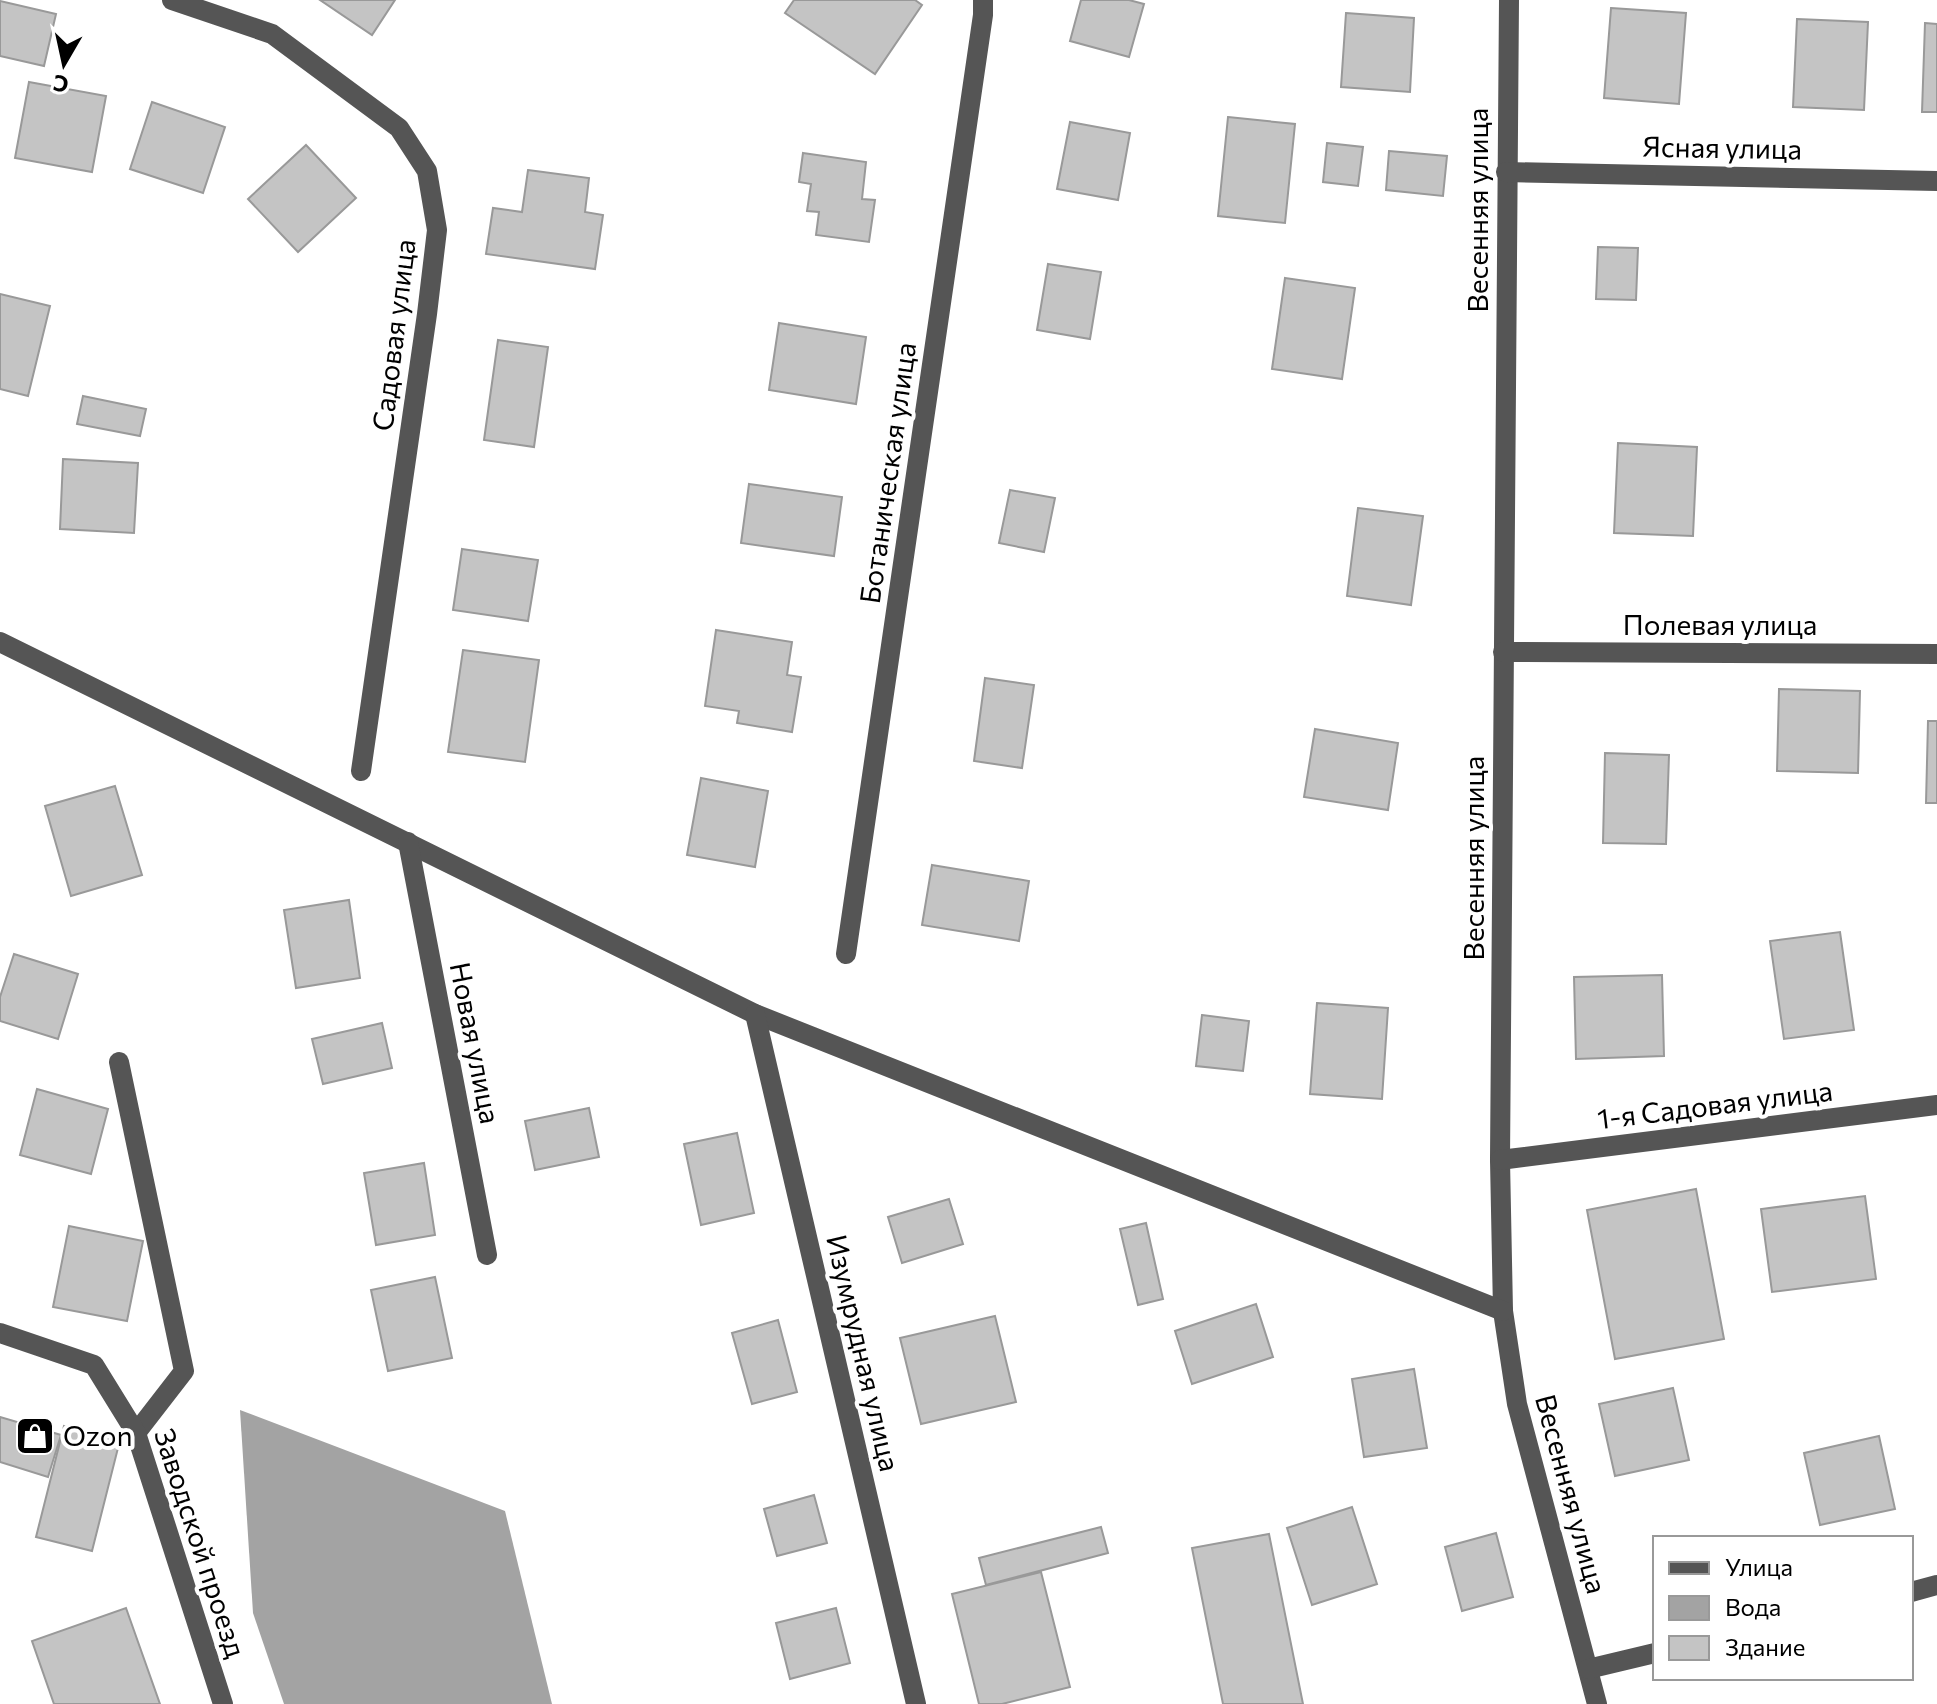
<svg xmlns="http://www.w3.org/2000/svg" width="1937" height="1704" font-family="Commissioner,sans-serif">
<rect width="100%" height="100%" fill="#fff"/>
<polygon fill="#a3a3a3" points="240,1410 505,1511 552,1704 284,1704 253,1613"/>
<g fill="#c4c4c4" stroke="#999" stroke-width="2">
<polygon points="320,0 395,0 372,35"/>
<polygon points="794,0 915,0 922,5 875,74 785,13"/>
<polygon points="1081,0 1129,0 1144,4 1129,57 1070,41"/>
<polygon points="0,1 56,14 44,66 0,56"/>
<polygon points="1611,8 1686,13 1679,104 1604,98"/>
<polygon points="1346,13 1414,18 1410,92 1341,87"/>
<polygon points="1797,19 1868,22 1864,110 1793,107"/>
<polygon points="1925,23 1937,24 1937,112 1922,112"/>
<polygon points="29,82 106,96 92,172 15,158"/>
<polygon points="152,102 225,127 203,193 130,169"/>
<polygon points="1228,117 1295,124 1285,223 1218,216"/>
<polygon points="1070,122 1130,133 1118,200 1057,189"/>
<polygon points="1327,143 1363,147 1358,186 1323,182"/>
<polygon points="306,145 356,198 298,252 248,199"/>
<polygon points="1389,151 1447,156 1443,196 1386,190"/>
<polygon points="803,153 866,162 862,199 875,200 869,242 816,235 819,212 807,211 811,184 799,182"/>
<polygon points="528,170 589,178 585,212 603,215 595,269 486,254 493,208 522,212"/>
<polygon points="1598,247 1638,248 1636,300 1596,299"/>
<polygon points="1048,264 1101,272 1090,339 1037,330"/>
<polygon points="1285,278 1355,288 1342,379 1272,369"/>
<polygon points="0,294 50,306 28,396 0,389"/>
<polygon points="779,323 866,337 856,404 769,390"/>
<polygon points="498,340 548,347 534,447 484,440"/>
<polygon points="83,396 146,409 140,436 77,424"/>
<polygon points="1618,443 1697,447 1693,536 1614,533"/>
<polygon points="63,459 138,463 134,533 60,529"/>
<polygon points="749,484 842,497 834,556 741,543"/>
<polygon points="1010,490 1055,498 1044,552 999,543"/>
<polygon points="1358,508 1423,516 1411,605 1347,596"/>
<polygon points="462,549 538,560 528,621 453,610"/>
<polygon points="716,630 792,642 787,675 801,677 792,732 737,723 739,711 705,706"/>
<polygon points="463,650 539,660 525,762 448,752"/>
<polygon points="985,678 1034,685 1022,768 974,761"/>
<polygon points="1779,689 1860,691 1858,773 1777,771"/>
<polygon points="1928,721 1937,721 1937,803 1926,803"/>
<polygon points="1315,729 1398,743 1388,810 1304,797"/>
<polygon points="1605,753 1669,755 1666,844 1603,843"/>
<polygon points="701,778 768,791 755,867 687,855"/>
<polygon points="115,786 142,875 71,896 45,806"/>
<polygon points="932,865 1029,881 1019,941 922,925"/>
<polygon points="349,900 360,978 296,988 284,910"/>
<polygon points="1840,932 1854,1030 1784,1039 1770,941"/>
<polygon points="14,954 78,974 58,1039 0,1021 0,997"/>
<polygon points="1662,975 1664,1056 1576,1059 1574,977"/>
<polygon points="1317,1003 1388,1008 1382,1099 1310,1094"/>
<polygon points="1202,1015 1249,1021 1243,1071 1196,1066"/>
<polygon points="382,1023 392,1068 323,1084 312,1039"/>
<polygon points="37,1089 108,1109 91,1174 20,1155"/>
<polygon points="589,1108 599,1157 535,1170 525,1121"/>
<polygon points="737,1133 754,1213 701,1225 684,1144"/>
<polygon points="424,1163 435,1235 376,1245 364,1173"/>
<polygon points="1696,1189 1724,1339 1615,1359 1587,1210"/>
<polygon points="1865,1196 1876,1279 1772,1292 1761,1209"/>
<polygon points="949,1199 963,1244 902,1263 888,1217"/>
<polygon points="1146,1223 1163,1299 1138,1305 1120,1229"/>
<polygon points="69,1226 143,1241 127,1321 53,1307"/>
<polygon points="435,1277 452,1358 388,1371 371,1290"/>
<polygon points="1256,1304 1273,1357 1192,1384 1175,1331"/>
<polygon points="995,1316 1016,1402 921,1424 900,1338"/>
<polygon points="778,1320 797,1392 752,1404 732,1333"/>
<polygon points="1414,1369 1427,1448 1364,1457 1352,1379"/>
<polygon points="1673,1388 1689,1460 1615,1476 1599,1404"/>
<polygon points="0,1417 61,1435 48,1477 0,1462"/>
<polygon points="64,1426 120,1440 92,1551 36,1537"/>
<polygon points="1879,1436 1895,1509 1820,1525 1804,1453"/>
<polygon points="814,1495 827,1543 777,1556 764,1509"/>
<polygon points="1352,1507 1377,1584 1312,1605 1287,1528"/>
<polygon points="1101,1527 1108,1553 986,1585 979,1558"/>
<polygon points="1496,1533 1513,1597 1462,1611 1445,1547"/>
<polygon points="1269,1534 1303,1704 1223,1704 1192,1548"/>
<polygon points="1041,1572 1070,1687 1002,1704 979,1704 952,1594"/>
<polygon points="126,1608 160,1704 54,1704 32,1641"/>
<polygon points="836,1608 850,1663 790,1679 776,1623"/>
</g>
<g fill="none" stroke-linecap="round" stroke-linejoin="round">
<g stroke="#555" stroke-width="20">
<polyline points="172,0 272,34 399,128 427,171 437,230 427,314 361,771"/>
<polyline points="1509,0 1500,1160 1503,1311 1517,1404 1597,1704"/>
<polyline points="1506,172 1937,181"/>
<polyline points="0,642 755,1014 1503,1311"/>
<polyline points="1503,652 1937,654"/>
<polyline points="408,842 487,1255"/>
<polyline points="846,954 983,15 983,0"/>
<polyline points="755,1014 916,1704"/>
<polyline points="119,1062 184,1371 136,1433"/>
<polyline points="1500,1160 1937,1105"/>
<polyline points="0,1333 94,1365 136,1433 223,1704"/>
<polyline points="1911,1592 1937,1585"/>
<polyline points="1588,1669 1655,1653"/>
</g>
</g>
<defs>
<symbol id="shop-square" viewBox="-11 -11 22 22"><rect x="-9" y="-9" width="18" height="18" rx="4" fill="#000" stroke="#fff"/><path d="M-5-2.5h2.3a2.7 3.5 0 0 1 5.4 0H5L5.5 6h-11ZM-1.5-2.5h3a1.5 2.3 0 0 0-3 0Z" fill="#fff"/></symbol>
</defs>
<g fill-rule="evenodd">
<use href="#shop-square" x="13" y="1414" width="44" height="44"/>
</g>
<g text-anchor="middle" stroke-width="8" stroke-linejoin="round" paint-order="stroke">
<g font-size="28" fill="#000" stroke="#fff">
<text transform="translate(1722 148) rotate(1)" y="10">Ясная улица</text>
<text transform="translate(1478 210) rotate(-90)" y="10">Весенняя улица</text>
<text transform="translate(394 335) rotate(-83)" y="10">Садовая улица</text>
<text transform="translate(888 473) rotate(-82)" y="10">Ботаническая улица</text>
<text x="1720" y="635">Полевая улица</text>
<text transform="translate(1474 858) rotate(-90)" y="10">Весенняя улица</text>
<text transform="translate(475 1043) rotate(79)" y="10">Новая улица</text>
<text transform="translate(1715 1105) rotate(-7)" y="10">1-я Садовая улица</text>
<text transform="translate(863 1353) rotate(77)" y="10">Изумрудная улица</text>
<text transform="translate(1571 1494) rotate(75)" y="10">Весенняя улица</text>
<text transform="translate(200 1543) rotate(72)" y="10">Заводской проезд</text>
</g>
<g font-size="28" fill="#000" stroke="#fff" text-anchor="start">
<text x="63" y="1446">Ozon</text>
</g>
</g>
<rect x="1653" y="1536" width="260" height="144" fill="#ffffff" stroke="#999999" stroke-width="2"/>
<rect x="1669" y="1562" width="40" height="12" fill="#555555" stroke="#999999" stroke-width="2"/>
<text x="1725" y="1576" font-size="24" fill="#000000">Улица</text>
<rect x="1669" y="1596" width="40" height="24" fill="#a3a3a3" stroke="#999999" stroke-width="2"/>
<text x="1725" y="1616" font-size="24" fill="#000000">Вода</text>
<rect x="1669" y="1636" width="40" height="24" fill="#c4c4c4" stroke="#999999" stroke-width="2"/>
<text x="1725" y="1656" font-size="24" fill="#000000">Здание</text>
<g transform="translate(64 64) rotate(189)" stroke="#ffffff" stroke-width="6" paint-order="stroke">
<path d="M0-6L14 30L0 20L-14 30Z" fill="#000000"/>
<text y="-12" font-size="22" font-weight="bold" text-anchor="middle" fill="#000000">С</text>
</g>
</svg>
